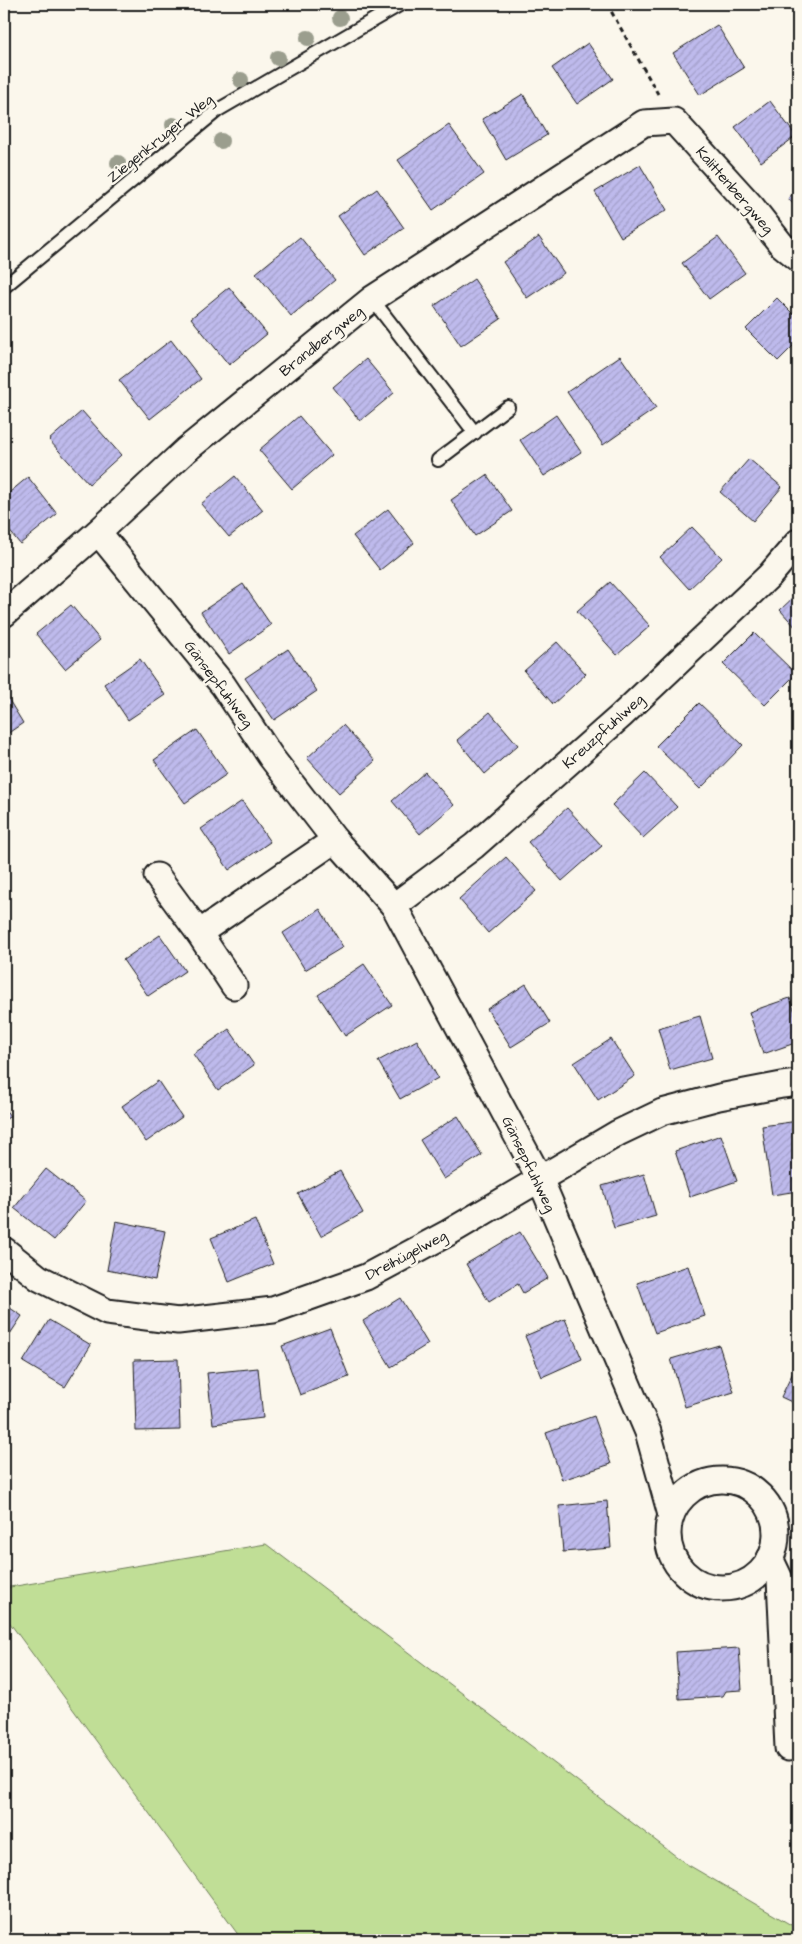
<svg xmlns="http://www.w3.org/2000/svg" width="802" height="1944" font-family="'Architects Daughter',sans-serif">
<defs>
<pattern id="building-hatch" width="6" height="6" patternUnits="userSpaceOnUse" patternTransform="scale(1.25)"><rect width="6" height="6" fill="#bebaec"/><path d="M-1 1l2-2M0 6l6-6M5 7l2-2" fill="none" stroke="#a39fca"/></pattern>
</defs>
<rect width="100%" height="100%" fill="#fbf7ec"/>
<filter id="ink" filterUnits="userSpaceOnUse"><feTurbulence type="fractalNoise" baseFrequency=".02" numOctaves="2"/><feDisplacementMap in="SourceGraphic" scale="10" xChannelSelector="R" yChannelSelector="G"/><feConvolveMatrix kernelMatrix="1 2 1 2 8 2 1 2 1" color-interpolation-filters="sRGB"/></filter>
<g filter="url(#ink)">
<polygon fill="#c0de96" stroke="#6e7d59" points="266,1544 685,1863 798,1929 798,1940 242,1940 4,1615 4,1588"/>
<g fill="url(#building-hatch)" stroke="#1c1c1c">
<polygon points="717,25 744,68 700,95 673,53"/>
<polygon points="588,43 613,79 577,104 552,68"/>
<polygon points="523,94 547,135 506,160 482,119"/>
<polygon points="770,101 796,136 761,162 735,127"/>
<polygon points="449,125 484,174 433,210 398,160"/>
<polygon points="640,165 667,210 621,237 595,192"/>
<polygon points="377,189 404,228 365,255 338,216"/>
<polygon points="798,190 798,210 788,198"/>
<polygon points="300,237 335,280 291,316 256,273"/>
<polygon points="539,237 564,273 527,298 503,262"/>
<polygon points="718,237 745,273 709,299 682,263"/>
<polygon points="474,279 501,319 461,346 434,306"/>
<polygon points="229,287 267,334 229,365 191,318"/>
<polygon points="777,298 798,319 798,341 778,361 746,329"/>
<polygon points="171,340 201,379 150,419 119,380"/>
<polygon points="620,356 656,408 603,445 567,392"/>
<polygon points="366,359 394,393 360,421 333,387"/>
<polygon points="82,411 121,455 89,484 49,440"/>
<polygon points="556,415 581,452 544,476 520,440"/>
<polygon points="299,416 332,455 292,489 259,450"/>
<polygon points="749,459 782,487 753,521 720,492"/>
<polygon points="487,475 512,511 475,536 451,500"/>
<polygon points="235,476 263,510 229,537 201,504"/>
<polygon points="28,477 57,514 20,544 4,524 4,497"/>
<polygon points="388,509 414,543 380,570 353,536"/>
<polygon points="692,527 722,558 689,589 660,557"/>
<polygon points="610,582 650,626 617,655 577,611"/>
<polygon points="243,584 271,625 229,654 201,612"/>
<polygon points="798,593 798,630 780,610"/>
<polygon points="71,605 100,640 65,669 36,634"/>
<polygon points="754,633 796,674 765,705 723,664"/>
<polygon points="557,642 586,674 553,704 524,671"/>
<polygon points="288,649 317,691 274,720 245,678"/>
<polygon points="140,659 165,695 128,720 104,684"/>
<polygon points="4,692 23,723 4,736"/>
<polygon points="699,703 743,745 700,789 656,746"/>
<polygon points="490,712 518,745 485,774 457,740"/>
<polygon points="343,725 375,761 339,793 307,758"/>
<polygon points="197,730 227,774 185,803 154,760"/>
<polygon points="425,772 454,805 420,834 392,801"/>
<polygon points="645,773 677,807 643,838 612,805"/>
<polygon points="242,801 270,842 229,870 201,829"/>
<polygon points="567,808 602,846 562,881 528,842"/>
<polygon points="506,857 536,891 488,933 459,899"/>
<polygon points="320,909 343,947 305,970 283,933"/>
<polygon points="160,935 185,971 148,996 123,960"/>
<polygon points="364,964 392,1005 345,1036 318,995"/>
<polygon points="526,984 550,1023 511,1047 487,1009"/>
<polygon points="790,998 798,1021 798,1042 763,1054 749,1012"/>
<polygon points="700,1016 712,1058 670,1070 658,1028"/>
<polygon points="229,1029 254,1065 218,1090 193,1054"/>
<polygon points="611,1039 635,1076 598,1100 574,1063"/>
<polygon points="417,1040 438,1078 400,1099 378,1061"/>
<polygon points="158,1081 182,1117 146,1142 122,1106"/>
<polygon points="4,1108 10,1116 4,1121"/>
<polygon points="458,1116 482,1155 444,1179 420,1140"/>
<polygon points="798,1121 798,1191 772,1195 762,1126"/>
<polygon points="721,1135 737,1181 690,1197 675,1151"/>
<polygon points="46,1169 86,1201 54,1240 14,1208"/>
<polygon points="340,1171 363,1213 321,1236 298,1194"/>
<polygon points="644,1174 656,1216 614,1228 602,1186"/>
<polygon points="255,1220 273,1264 229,1282 211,1238"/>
<polygon points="116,1221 165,1231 155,1280 107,1270"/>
<polygon points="520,1232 548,1278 523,1293 518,1284 489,1302 466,1264"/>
<polygon points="688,1266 705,1316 655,1333 637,1283"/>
<polygon points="400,1298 428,1344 391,1367 363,1321"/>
<polygon points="4,1304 22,1316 4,1343"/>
<polygon points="565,1319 582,1359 542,1377 525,1336"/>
<polygon points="49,1320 91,1345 65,1387 23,1362"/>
<polygon points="330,1328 349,1377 300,1395 282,1346"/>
<polygon points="719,1345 734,1392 685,1407 671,1359"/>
<polygon points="178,1359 180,1430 136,1431 134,1360"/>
<polygon points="798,1362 798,1405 781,1397"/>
<polygon points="258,1368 263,1418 213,1424 207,1373"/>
<polygon points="594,1416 611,1464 562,1480 546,1433"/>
<polygon points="607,1501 611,1548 563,1552 559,1506"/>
<polygon points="739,1648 742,1690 726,1691 723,1696 679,1699 676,1652"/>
</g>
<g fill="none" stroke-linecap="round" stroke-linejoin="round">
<defs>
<g id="service">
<polyline points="4,287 218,110 401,4"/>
<polyline points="372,299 475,433"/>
<polyline points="438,460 508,407"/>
</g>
<g id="minor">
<polyline points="98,532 223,685 271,757 335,840 394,906 540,1179 648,1432 671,1515"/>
<polyline points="4,614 98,532 186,450 372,299 644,123 674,121 752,207 781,244 798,258"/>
<polyline points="157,876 199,933 234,986"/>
<polyline points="394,906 474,846 621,716 770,575 798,542"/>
<polyline points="199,933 335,840"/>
<polyline points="4,1250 39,1278 107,1312 178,1321 273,1310 366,1277 448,1233 618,1133 662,1112 719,1097 782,1085 798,1083"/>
<circle cx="722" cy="1534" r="54"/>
<polyline points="770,1558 780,1579 788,1748"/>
</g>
</defs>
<use href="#service" stroke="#1c1c1c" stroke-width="16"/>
<use href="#minor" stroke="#1c1c1c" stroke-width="29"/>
<polyline stroke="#1c1c1c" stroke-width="3" stroke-dasharray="5 4" stroke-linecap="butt" points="607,4 658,94"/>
<use href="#service" stroke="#fbf7ec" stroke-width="12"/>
<use href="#minor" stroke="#fbf7ec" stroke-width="25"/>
</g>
<g fill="#9b9e8e">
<circle cx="340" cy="18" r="8"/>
<circle cx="308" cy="38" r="8"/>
<circle cx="278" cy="58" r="8"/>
<circle cx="241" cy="80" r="8"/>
<circle cx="173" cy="125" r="8"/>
<circle cx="221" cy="141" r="8"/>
<circle cx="118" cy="163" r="8"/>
</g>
</g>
<g text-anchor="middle" stroke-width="5" stroke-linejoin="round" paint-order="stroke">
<g font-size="15" fill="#1c1c1c" stroke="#fbf7ec">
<text transform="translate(160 138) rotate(-39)" y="5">Ziegenkruger Weg</text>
<text transform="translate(735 190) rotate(49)" y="5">Kalittenbergweg</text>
<text transform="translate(321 341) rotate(-39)" y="5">Brandbergweg</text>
<text transform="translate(219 684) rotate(53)" y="5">Gänsepfuhlweg</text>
<text transform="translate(603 731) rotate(-42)" y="5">Kreuzpfuhlweg</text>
<text transform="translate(529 1164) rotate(64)" y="5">Gänsepfuhlweg</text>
<text transform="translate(406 1255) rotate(-28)" y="5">Dreihügelweg</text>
</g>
</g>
<rect width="802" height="1944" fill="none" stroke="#fbf7ec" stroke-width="20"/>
<rect x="10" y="10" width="782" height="1924" fill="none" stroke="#1c1c1c" stroke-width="2" filter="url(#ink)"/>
</svg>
